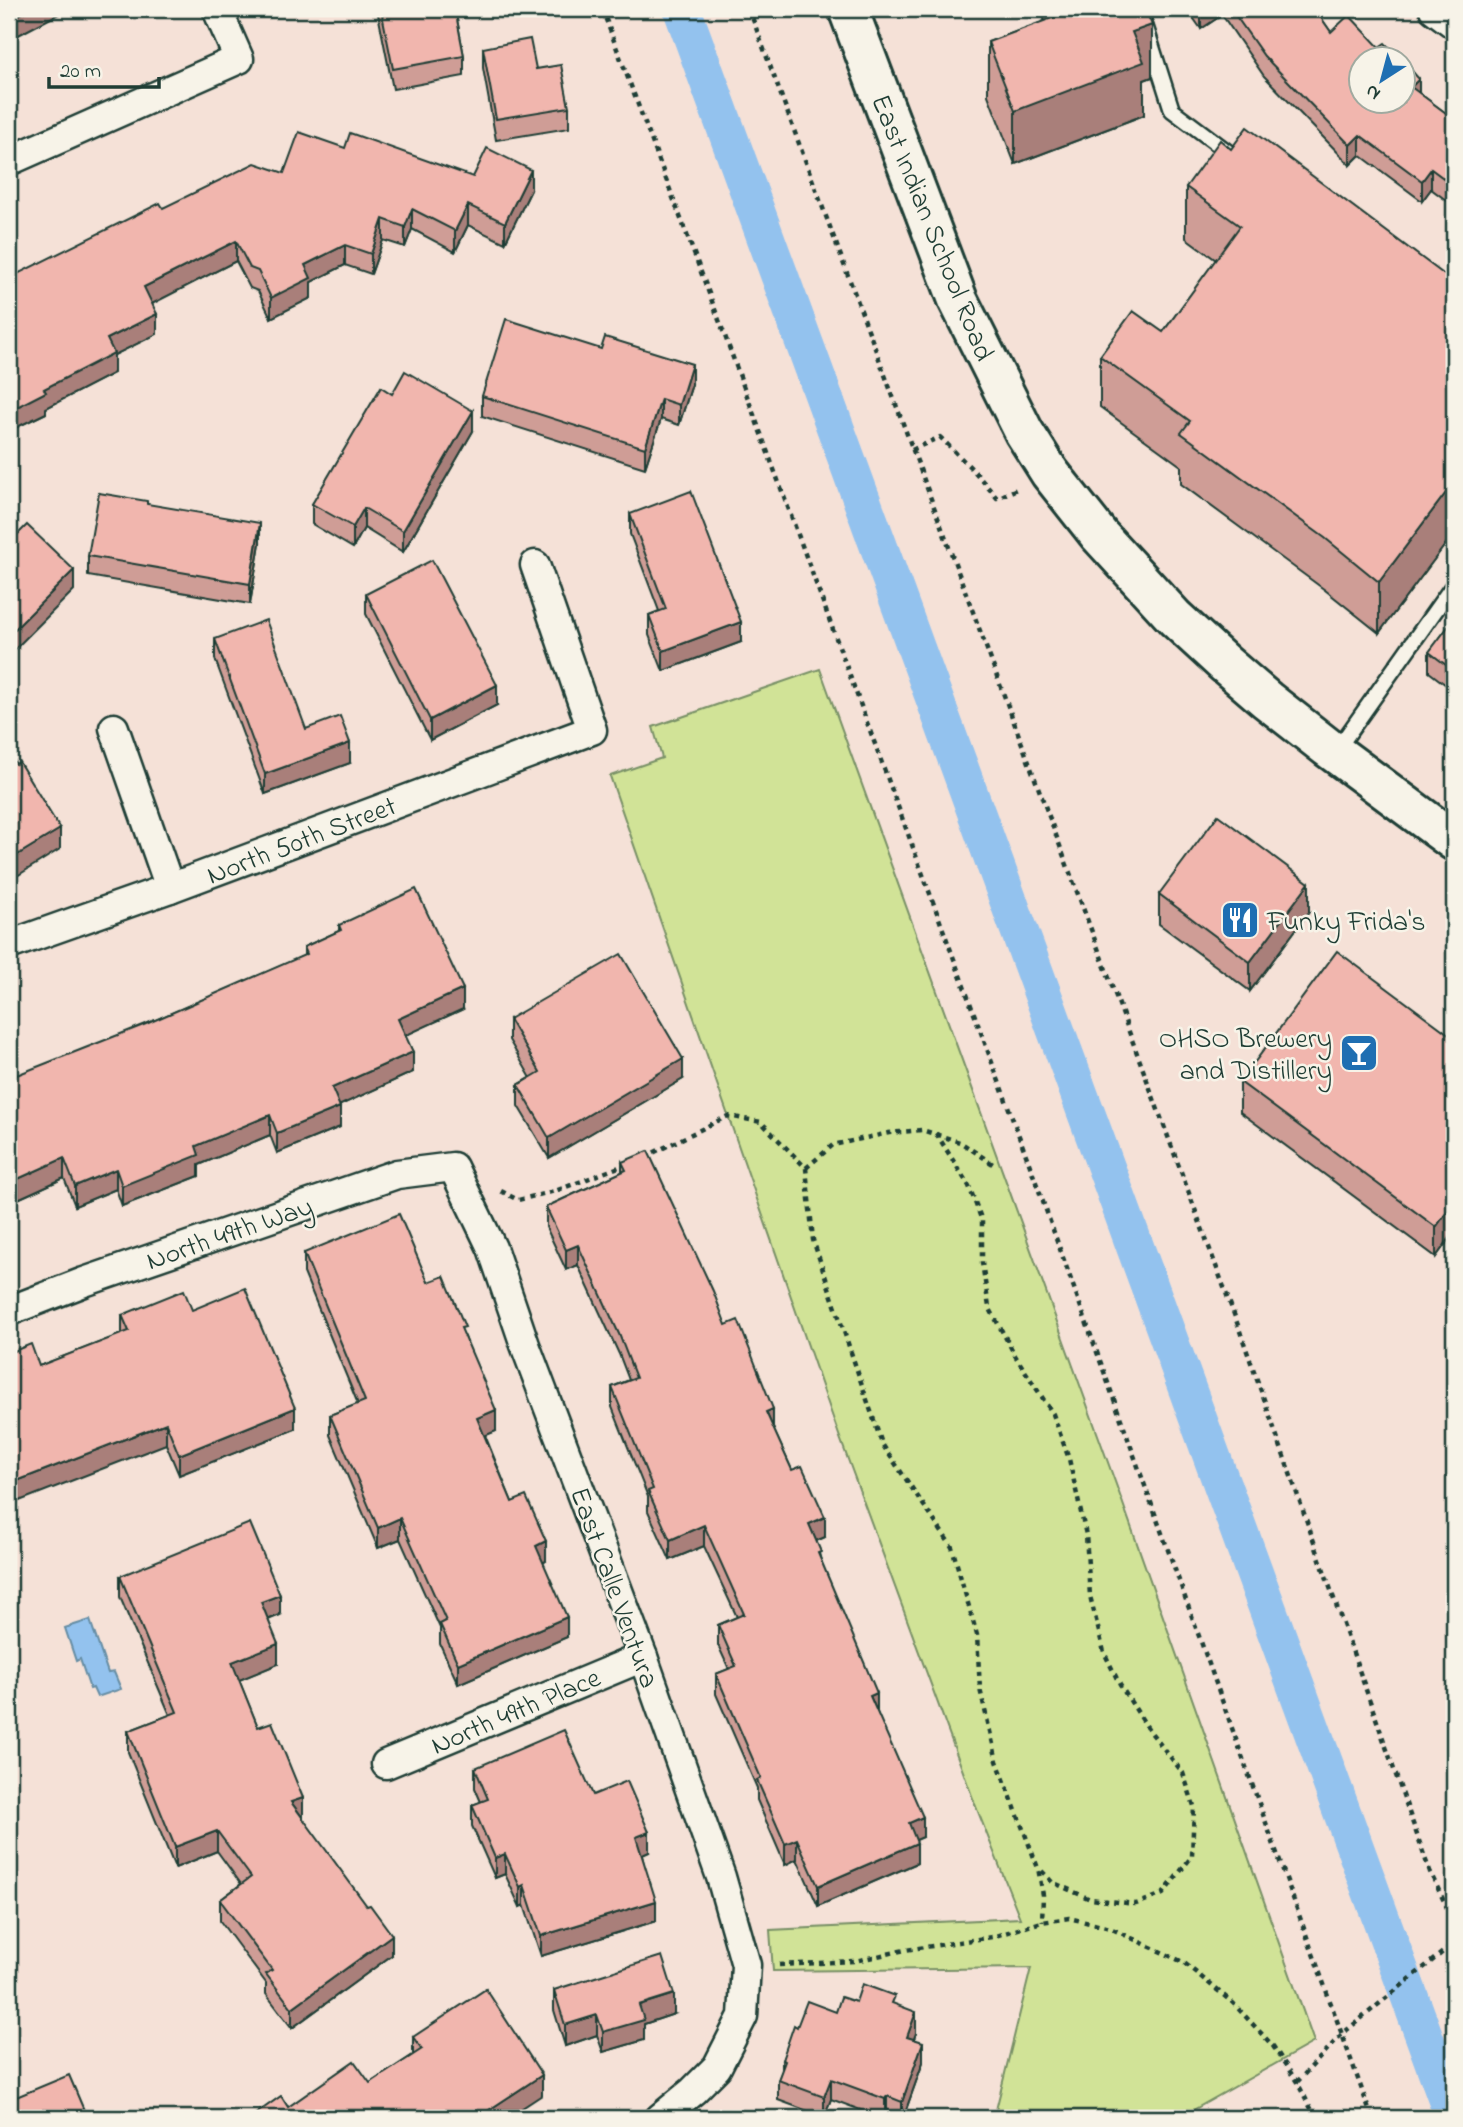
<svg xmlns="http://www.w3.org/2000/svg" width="1463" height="2127" font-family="'Indie Flower',sans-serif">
<rect width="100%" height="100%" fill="#f5e1d7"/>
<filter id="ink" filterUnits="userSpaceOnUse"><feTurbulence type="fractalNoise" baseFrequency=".0143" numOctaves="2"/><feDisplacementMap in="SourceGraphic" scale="14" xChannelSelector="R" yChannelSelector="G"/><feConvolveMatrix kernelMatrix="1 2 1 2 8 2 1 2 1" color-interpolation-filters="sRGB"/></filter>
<g filter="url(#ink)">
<polygon fill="#d1e397" stroke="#789066" stroke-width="2" points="820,669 1122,1501 1314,2042 1179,2118 994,2118 1031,1968 773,1971 770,1930 1020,1918 975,1804 839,1435 610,776 662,758 653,727"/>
<polygon fill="#93c2ee" stroke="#658da4" stroke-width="2" points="90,1620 108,1673 114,1672 121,1689 97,1697 93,1688 90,1689 80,1659 76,1661 65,1628"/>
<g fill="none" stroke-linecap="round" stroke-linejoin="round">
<polyline stroke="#93c2ee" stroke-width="38" points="682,9 1454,2118"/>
<defs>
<g id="lane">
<polyline points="1140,9 1172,110 1232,155"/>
<polyline points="1336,751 1454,584"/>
</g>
<g id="street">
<polyline points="1434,9 1454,24"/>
<polyline points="9,161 239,59 217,9"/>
<polyline points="114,728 170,888"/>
<polyline points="9,945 170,888 592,730 535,565"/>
<polyline points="9,1311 84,1282 397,1174 453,1167 492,1248 525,1345 643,1657 721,1877 746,1965 743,2016 717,2067 693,2091 660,2118"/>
<polyline points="386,1764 643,1657"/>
</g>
<polyline id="secondary" points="848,9 958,300 1024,432 1050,473 1099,535 1175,618 1225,664 1267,700 1327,747 1454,841"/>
</defs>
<use href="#lane" stroke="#1f3d34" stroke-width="19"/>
<use href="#street" stroke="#1f3d34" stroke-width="33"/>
<use href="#secondary" stroke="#1f3d34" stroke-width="44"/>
<g stroke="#1f3d34" stroke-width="4.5" stroke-dasharray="5 5" stroke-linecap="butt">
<polyline points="602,9 725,336 1033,1174 1372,2118"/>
<polyline points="749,9 1235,1317 1430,1872 1454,1922"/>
<polyline points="912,450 940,437 975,472 997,498 1017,489"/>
<polyline points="936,1133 969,1186 982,1221 982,1263 989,1307 1016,1357 1053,1414 1069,1459 1086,1535 1090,1596 1104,1652 1120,1685 1149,1730 1183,1773 1194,1806 1192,1856 1163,1894 1136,1904 1090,1899 1052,1882 1039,1868"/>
<polyline points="645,1157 728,1116 761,1122 806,1168 813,1240 882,1444 952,1547 977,1635 980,1689 997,1761 1038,1868 1043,1895 1042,1922"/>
<polyline points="806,1168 833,1145 889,1133 922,1130 960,1142 993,1164"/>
<polyline points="501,1191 518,1200 555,1191 627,1164"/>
<polyline points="779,1965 855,1961 905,1950 992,1937 1042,1922 1069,1918 1110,1928 1183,1962 1233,2003 1273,2046 1297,2082 1316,2118"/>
<polyline points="1297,2082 1342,2034 1454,1943"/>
</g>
<use href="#lane" stroke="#f7f3e8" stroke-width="14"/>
<use href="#street" stroke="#f7f3e8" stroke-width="28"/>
<use href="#secondary" stroke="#f7f3e8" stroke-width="38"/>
</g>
<g fill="#cf9d96" stroke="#1f3d34" stroke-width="2">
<polygon points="377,9 455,9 464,56 464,76 393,89"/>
<polygon points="1040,9 1145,9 1152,77 1144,80 1144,115 1015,164 988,95 988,42 1045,21"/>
<polygon points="1187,9 1315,9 1331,32 1419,93 1454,119 1454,206 1431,189 1422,201 1360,155 1350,165 1264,76 1222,15 1201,29"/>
<polygon points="483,48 536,69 569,107 569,128 496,140 483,68"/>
<polygon points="345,148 531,190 505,243 468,225 455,252 412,229 405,247 383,240 371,274 345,265 311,282 311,298 271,318 258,291 250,288 236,261 152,303 157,334 114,355 114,373 46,408 46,413 9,431 163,208 284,173"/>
<polygon points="1231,149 1454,282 1454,533 1379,633 1325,590 1181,484 1181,466 1100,407 1100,356 1163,332 1216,260 1186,238 1186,187"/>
<polygon points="601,349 692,384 679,425 661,419 645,468 482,416 482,396"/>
<polygon points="392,394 473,431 403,552 364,528 353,548 312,524 312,504"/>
<polygon points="147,504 260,543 250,604 88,576 88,556"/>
<polygon points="630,514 741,642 663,671 649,635 649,615 659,611 630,534"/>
<polygon points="366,594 497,705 430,740 366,614"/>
<polygon points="1454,619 1454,691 1429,672 1429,652"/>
<polygon points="215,639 306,729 350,763 265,794 215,659"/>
<polygon points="1159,894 1309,912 1250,991 1159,924"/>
<polygon points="339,925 463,1009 405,1035 413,1072 340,1105 340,1127 277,1153 270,1135 199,1165 199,1176 122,1206 116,1189 75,1206 64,1178 9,1203 146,1024 304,956 304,947 339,931"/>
<polygon points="509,1019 683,1079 549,1158 518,1106 518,1085 531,1078 509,1040"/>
<polygon points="1454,1038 1454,1232 1436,1257 1240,1112 1240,1082"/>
<polygon points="622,1162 726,1325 792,1470 825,1537 816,1541 821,1561 923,1837 916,1840 917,1863 818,1906 797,1859 785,1865 757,1800 757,1788 716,1694 716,1674 729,1669 718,1645 718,1625 737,1617 704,1546 670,1560 648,1511 648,1497 612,1407 612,1387 629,1380 619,1354 578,1265 566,1270 546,1227 546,1207 622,1172"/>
<polygon points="304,1253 428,1282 465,1337 496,1431 485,1435 512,1502 546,1561 543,1563 567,1637 458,1684 440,1644 440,1628 400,1539 378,1548 330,1435 330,1415 358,1404 304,1273"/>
<polygon points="192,1310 295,1429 179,1475 166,1444 39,1366 122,1334 122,1315"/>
<polygon points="120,1576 280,1615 268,1620 278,1664 239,1680 258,1727 302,1818 392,1955 292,2028 266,1994 266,1983 220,1921 220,1900 241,1884 217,1851 175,1868 128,1752 128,1731 170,1715 120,1597"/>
<polygon points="475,1768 593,1795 649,1852 642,1855 656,1921 541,1956 524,1905 520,1907 505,1874 495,1878 472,1826 472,1805 481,1802 475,1788"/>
<polygon points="554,1990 674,2014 644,2024 644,2040 603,2052 597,2035 565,2046 554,2010"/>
<polygon points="895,2005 916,2033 914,2039 923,2062 903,2118 893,2118 887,2116 886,2118 882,2118 831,2099 824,2117 778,2100 778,2080 782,2071 782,2060 797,2027 836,2012"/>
<polygon points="413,2037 542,2095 288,2107 370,2083 413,2055"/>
</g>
<g fill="#a97f7a" stroke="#1f3d34" stroke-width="2">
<polygon points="30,9 68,9 9,40 9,20"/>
<polygon points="1201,9 1222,9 1222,15 1201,29"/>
<polygon points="1152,25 1152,77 1144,80 1144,115 1015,164 1015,111 1132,32"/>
<polygon points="1419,79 1419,99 1411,87"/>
<polygon points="1360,135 1360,155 1350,165 1350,145"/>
<polygon points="1431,169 1431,189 1422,201 1422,181"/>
<polygon points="531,170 531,190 505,243 505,223"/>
<polygon points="468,205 468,225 455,252 455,231"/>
<polygon points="412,209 412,229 405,247 405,227"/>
<polygon points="383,219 383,240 371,274 371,254"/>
<polygon points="236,241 236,261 144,308 144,287"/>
<polygon points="345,245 345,265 311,282 311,298 271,318 271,298 305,265"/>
<polygon points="157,314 157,334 114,355 114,373 46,408 46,413 9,431 9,411 44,389 107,339"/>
<polygon points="692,364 692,384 679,425 679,405"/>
<polygon points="661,399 661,419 645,468 645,448"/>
<polygon points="473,411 473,431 403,552 403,531"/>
<polygon points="1454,482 1454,533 1379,633 1379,582"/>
<polygon points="364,508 364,528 353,548 353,527"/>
<polygon points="260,523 260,543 250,604 250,584"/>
<polygon points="74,570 74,590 9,655 9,635"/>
<polygon points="741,622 741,642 663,671 663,651"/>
<polygon points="497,685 497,705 430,740 430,720"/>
<polygon points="350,743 350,763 265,794 265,774"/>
<polygon points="60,829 60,849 9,881 9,860"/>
<polygon points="1309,883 1309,912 1250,991 1250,962"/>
<polygon points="463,989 463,1009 398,1039 398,1019"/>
<polygon points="413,1052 413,1072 332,1109 332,1088"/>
<polygon points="683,1059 683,1079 549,1158 549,1138"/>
<polygon points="340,1107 340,1127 277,1153 277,1133"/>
<polygon points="270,1115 270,1135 199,1165 199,1176 122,1206 122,1186 196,1146"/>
<polygon points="64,1158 64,1178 9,1203 9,1183"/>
<polygon points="116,1169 116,1189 75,1206 75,1186"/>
<polygon points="1454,1202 1454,1232 1436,1257 1436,1227"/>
<polygon points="578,1245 578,1265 566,1270 566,1250"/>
<polygon points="295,1408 295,1429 179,1475 179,1455"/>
<polygon points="773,1409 773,1429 766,1412"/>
<polygon points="496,1410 496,1431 477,1439 477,1418"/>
<polygon points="166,1423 166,1444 9,1505 9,1484"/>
<polygon points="825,1517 825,1537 809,1544 809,1524"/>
<polygon points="400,1518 400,1539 378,1548 378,1528"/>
<polygon points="704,1525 704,1546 670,1560 670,1540"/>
<polygon points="546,1541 546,1561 536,1566 536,1546"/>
<polygon points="280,1595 280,1615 261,1622 261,1602"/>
<polygon points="567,1617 567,1637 458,1684 458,1664"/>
<polygon points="278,1644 278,1664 232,1683 232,1662"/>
<polygon points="877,1693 877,1713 870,1696"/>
<polygon points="303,1798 303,1818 291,1802"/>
<polygon points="923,1817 923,1837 909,1843 909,1823"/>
<polygon points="217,1831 217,1851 175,1868 175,1847"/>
<polygon points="649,1832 649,1852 636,1858 636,1837"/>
<polygon points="797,1839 797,1859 785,1865 785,1844"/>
<polygon points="917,1843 917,1863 818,1906 818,1886"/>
<polygon points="505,1854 505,1874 495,1878 495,1858"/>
<polygon points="524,1885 524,1905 520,1907 520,1887"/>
<polygon points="656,1901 656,1921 541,1956 541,1936"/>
<polygon points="392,1935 392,1955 292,2028 292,2008"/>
<polygon points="674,1994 674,2014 644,2024 644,2040 603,2052 603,2032 639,2005"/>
<polygon points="916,2012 916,2033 907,2057 907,2037"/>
<polygon points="597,2015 597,2035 565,2046 565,2025"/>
<polygon points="923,2042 923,2062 903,2118 902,2118 902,2102"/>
<polygon points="542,2075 542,2095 507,2118 489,2118 489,2110"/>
<polygon points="831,2079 831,2099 824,2117 824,2097"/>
<polygon points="887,2096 887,2116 885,2118 885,2099"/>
</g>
<g fill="#f1b6ae" stroke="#1f3d34" stroke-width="2">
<polygon points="9,9 30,9 9,20"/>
<polygon points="381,9 455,9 464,56 393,69"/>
<polygon points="1061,9 1145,9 1152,25 1132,32 1144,62 1015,111 988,42 1063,14"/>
<polygon points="1231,9 1315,9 1331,32 1349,15 1379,47 1385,43 1401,60 1362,60 1362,102 1404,102 1404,62 1419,79 1411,87 1454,119 1454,186 1431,169 1422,181 1360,135 1350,145 1264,56"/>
<polygon points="530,39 536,69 561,65 569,107 496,119 483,48"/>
<polygon points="1247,127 1454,282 1454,482 1379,582 1325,538 1181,433 1190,421 1100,356 1133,311 1163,332 1240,226 1186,187 1220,140 1231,149"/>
<polygon points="299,132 345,148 350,133 473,177 487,148 531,170 505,223 468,205 455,231 412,209 405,227 383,219 371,254 345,245 305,265 311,278 271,298 258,271 250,268 236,241 144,287 157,314 107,339 114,353 44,389 46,392 9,411 9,278 160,203 163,208 255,163 284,173"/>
<polygon points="506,319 601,349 605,337 692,364 679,405 661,399 645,448 482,396"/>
<polygon points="405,371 473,411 403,531 364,508 353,527 312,504 381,387 392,394"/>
<polygon points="691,491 741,622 663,651 649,615 666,609 630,514"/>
<polygon points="99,493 147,501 147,504 260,523 250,584 88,556"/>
<polygon points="27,525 74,570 9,635 9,543"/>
<polygon points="432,560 497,685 430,720 366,594"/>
<polygon points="1454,619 1454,671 1429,652"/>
<polygon points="266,620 306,729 340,716 350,743 265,774 215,639"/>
<polygon points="9,753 16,764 19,762 60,829 9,860"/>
<polygon points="1218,815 1309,883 1250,962 1159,894"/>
<polygon points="416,889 463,989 398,1019 413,1052 332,1088 340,1107 277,1133 270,1115 196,1146 199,1155 122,1186 116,1169 75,1186 64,1158 9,1183 9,1078 146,1024 307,954 304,947 341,930 339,925"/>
<polygon points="1337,951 1454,1038 1454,1202 1436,1227 1240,1082"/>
<polygon points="621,954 683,1059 549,1138 518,1085 540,1072 509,1019"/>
<polygon points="648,1151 713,1291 726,1325 738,1320 773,1409 766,1412 792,1470 802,1466 825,1517 809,1524 821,1552 818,1553 877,1693 870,1696 923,1817 909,1823 917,1843 818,1886 797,1839 785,1844 757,1780 761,1778 716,1674 736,1666 718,1625 744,1614 704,1525 670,1540 648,1491 653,1489 612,1387 636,1378 619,1334 578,1245 566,1250 546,1207 626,1170 622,1162"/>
<polygon points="399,1214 428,1282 444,1276 465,1327 461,1328 496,1410 477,1418 512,1502 526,1496 546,1541 536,1546 567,1617 458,1664 440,1624 446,1621 400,1518 378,1528 330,1415 365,1401 304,1253"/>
<polygon points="245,1288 295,1408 179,1455 166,1423 9,1484 9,1353 31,1344 39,1366 129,1331 122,1315 184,1290 192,1310"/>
<polygon points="250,1523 280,1595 261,1602 278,1644 232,1662 258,1727 272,1722 303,1798 291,1802 367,1906 370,1905 392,1935 292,2008 266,1974 272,1970 220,1900 251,1877 217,1831 175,1847 128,1731 177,1712 120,1576"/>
<polygon points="564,1730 593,1795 627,1781 649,1832 636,1837 656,1901 541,1936 524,1885 520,1887 505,1854 495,1858 472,1805 488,1799 475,1768"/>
<polygon points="662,1956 674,1994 639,2005 644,2020 603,2032 597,2015 565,2025 554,1990"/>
<polygon points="862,1984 895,1996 892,2003 916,2012 907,2037 923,2042 902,2102 887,2096 885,2099 831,2079 824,2097 778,2080 785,2061 782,2060 794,2025 797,2027 807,2001 836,2012 841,1997 856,2002"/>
<polygon points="486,1989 542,2075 489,2110 494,2118 250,2118 281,2096 288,2107 354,2061 370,2083 422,2049 413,2037"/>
<polygon points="69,2075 86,2115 78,2118 11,2118 9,2113 9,2100"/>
</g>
</g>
<defs>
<symbol id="restaurant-square" viewBox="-11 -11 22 22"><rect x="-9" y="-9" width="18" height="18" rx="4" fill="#1f6fb2" stroke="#f7f3e8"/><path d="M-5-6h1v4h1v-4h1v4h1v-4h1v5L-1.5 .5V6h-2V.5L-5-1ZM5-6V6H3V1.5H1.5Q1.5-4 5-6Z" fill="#fff"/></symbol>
<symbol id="bar-square" viewBox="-11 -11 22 22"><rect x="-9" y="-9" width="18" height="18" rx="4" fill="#1f6fb2" stroke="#f7f3e8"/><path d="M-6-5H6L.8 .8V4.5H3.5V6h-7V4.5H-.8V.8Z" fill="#fff"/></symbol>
</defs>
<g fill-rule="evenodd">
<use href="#restaurant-square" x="1218" y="898" width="44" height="44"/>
<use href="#bar-square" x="1337" y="1031" width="44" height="44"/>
</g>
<g text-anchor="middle" stroke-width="5" stroke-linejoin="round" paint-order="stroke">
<g font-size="28" fill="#1f3d34" stroke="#f7f3e8">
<text transform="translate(934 227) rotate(68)" y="10">East Indian School Road</text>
<text transform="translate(301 839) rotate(-21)" y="10">North 50th Street</text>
<text transform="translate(229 1232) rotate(-19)" y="10">North 49th Way</text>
<text transform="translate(616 1587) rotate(70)" y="10">East Calle Ventura</text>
<text transform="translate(515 1710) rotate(-23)" y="10">North 49th Place</text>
</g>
<g font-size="28" fill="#1f3d34" stroke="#f7f3e8" text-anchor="start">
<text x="1267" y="930">Funky Frida's</text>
<text x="1332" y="1047" text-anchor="end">OHSO Brewery<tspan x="1332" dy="32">and Distillery</tspan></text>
</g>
</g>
<rect width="1463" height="2127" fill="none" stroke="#f7f3e8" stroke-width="35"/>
<rect x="18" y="18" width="1428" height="2092" fill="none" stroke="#1f3d34" stroke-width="2.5" filter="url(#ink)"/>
<g transform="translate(1382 80) rotate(216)"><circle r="33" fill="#f7f3e8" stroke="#a1aaa0" stroke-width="2"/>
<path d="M0-5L12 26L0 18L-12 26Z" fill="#1f6fb2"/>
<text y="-10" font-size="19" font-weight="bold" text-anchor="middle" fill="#1f3d34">N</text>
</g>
<path d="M49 77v10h110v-10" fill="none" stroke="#1f3d34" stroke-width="3.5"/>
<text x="60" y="77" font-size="21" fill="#1f3d34" stroke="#f7f3e8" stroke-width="5" paint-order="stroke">20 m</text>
</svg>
